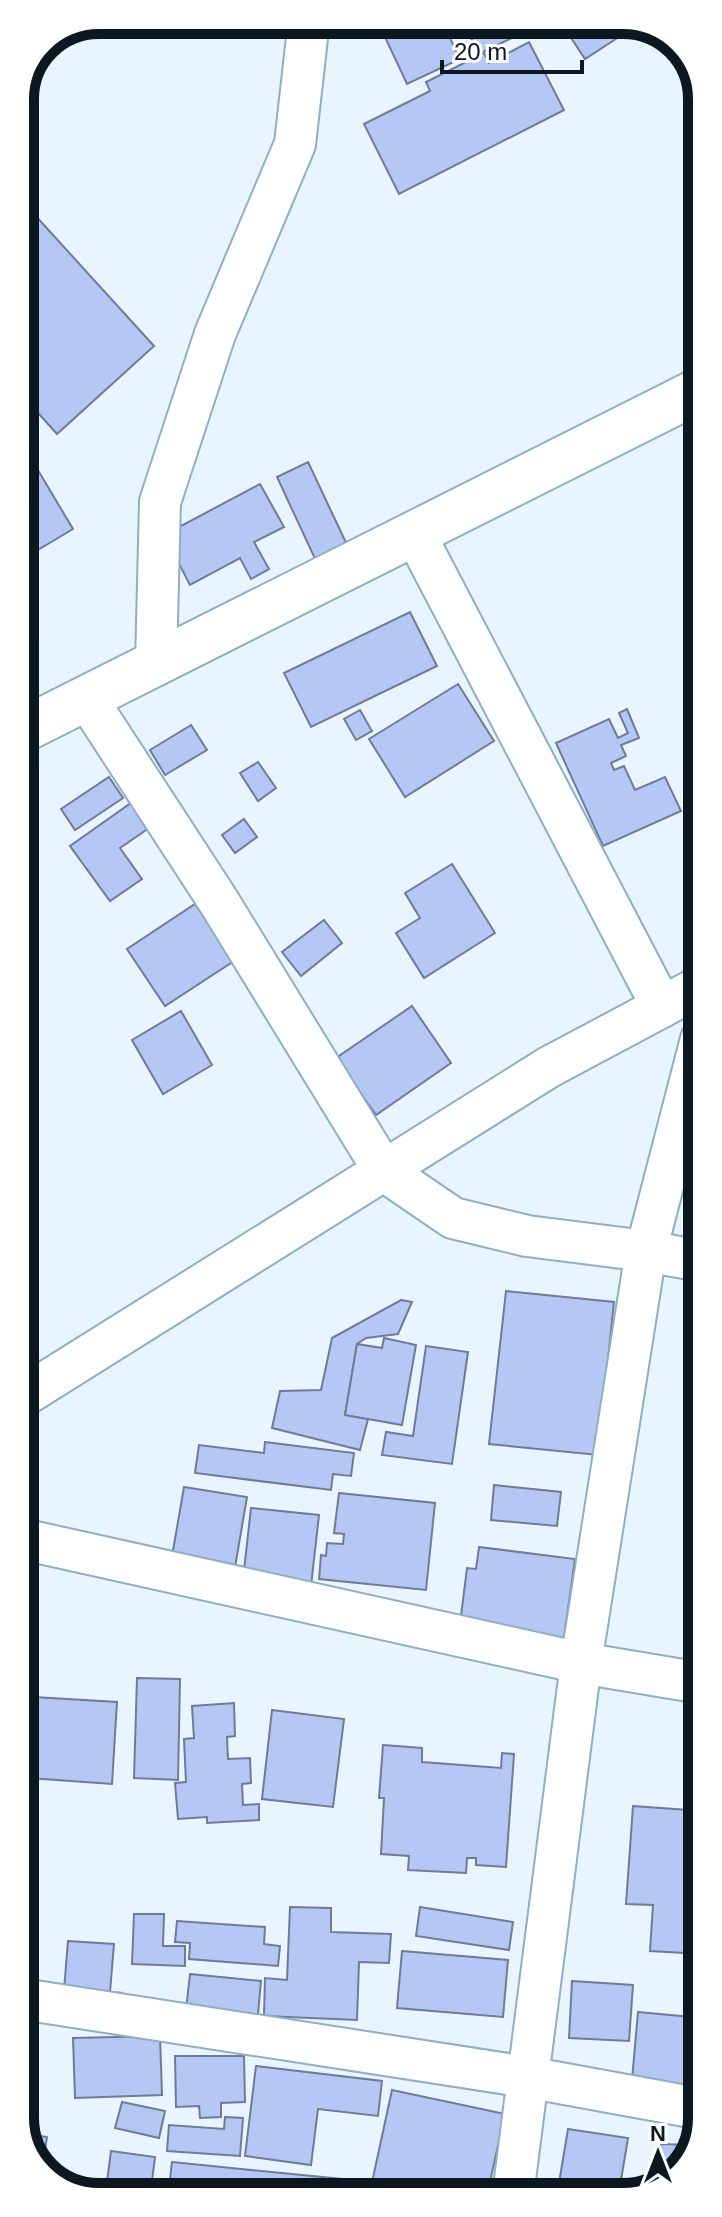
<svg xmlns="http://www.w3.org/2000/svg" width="722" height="2217" font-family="Arial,sans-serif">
<rect width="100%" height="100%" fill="#e8f5fe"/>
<g fill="#b5c7f4" stroke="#707b96" stroke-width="2">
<polygon points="415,20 521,20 526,31 479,54 467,30 450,38 460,59 407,84 384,35"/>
<polygon points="574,21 617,21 625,33 585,59 564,27"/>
<polygon points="529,42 564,110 399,194 364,124 430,91 426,82 484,53 489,63"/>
<polygon points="23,202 154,346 57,434 21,394 20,204"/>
<polygon points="23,445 73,529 21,560 21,446"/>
<polygon points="308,462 349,549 317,563 277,477"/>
<polygon points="260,484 284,527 254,542 269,569 251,579 240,558 190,585 164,535"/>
<polygon points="410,612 437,666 311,727 284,673"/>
<polygon points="458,684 494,741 405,797 369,739"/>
<polygon points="627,709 639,738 621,745 626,756 611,763 614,770 624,766 635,790 665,777 681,811 603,846 556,743 609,719 618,738 628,733 619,713"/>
<polygon points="360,710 372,731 356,740 344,719"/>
<polygon points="191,725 207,750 165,775 150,750"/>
<polygon points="258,762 276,788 258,801 240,773"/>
<polygon points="109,777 123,798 75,830 61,809"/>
<polygon points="131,803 149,828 120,848 142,879 110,901 70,846"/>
<polygon points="244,819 257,837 235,853 222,835"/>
<polygon points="452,864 495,933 424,978 396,933 420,918 405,893"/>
<polygon points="195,904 234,961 165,1006 127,949"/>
<polygon points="324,920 342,943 301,976 282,952"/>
<polygon points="412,1006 451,1063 376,1115 336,1058"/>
<polygon points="181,1011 212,1065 163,1094 132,1040"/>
<polygon points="506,1291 614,1302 598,1455 489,1444"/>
<polygon points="401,1300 412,1302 398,1334 366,1338 357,1344 345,1415 368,1419 360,1450 272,1428 280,1391 321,1390 332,1338"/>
<polygon points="384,1338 416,1345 402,1425 345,1415 357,1344 382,1348"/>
<polygon points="426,1346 468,1352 452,1464 382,1455 386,1432 413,1436"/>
<polygon points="265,1442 354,1453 351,1476 333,1474 331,1490 195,1473 199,1445 264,1453"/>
<polygon points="494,1485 561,1492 557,1526 491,1520"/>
<polygon points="184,1487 247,1497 234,1573 171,1562"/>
<polygon points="339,1493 435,1503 426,1590 319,1579 321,1555 326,1556 327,1543 343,1544 344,1534 334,1533"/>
<polygon points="251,1508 319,1515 311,1586 243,1579"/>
<polygon points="479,1547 575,1559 563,1645 462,1632 465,1617 461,1616 467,1568 476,1569"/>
<polygon points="137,1678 180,1679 178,1780 134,1778"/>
<polygon points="34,1697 117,1702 112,1784 29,1778"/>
<polygon points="234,1703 235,1736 227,1737 228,1759 250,1758 251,1783 242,1784 243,1805 259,1804 259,1820 207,1823 207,1817 178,1819 175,1783 186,1782 184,1739 194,1738 192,1706"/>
<polygon points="272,1710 344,1719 333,1807 262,1799"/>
<polygon points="383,1745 422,1748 422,1762 501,1768 502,1753 514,1754 506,1867 476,1865 476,1858 467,1858 466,1873 408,1870 409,1856 381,1854 384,1798 379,1798"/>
<polygon points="633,1806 702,1811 702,1954 650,1951 653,1905 626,1904"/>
<polygon points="290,1907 331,1908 331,1932 391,1934 389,1963 359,1962 357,2020 264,2016 265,1978 287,1980"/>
<polygon points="420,1907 513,1922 509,1950 416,1936"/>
<polygon points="134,1914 164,1914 163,1946 185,1946 185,1966 132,1964"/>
<polygon points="177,1921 265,1927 264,1944 280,1946 278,1966 189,1959 190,1943 175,1942"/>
<polygon points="68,1941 114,1944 110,1992 122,1993 120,2006 63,2002"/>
<polygon points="402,1951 508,1960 503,2017 397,2008"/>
<polygon points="190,1974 261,1981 257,2025 185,2019"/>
<polygon points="572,1981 633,1985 629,2041 569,2038"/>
<polygon points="638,2012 702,2018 702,2097 631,2091"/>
<polygon points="22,2015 28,2015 29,2056 23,2056 23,2080"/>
<polygon points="160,2036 162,2095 75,2098 73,2038"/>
<polygon points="175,2056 244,2056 245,2102 221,2103 221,2117 200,2118 199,2106 176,2107"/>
<polygon points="256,2066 382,2081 378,2116 318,2109 311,2165 245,2156"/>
<polygon points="392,2090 505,2114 487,2195 409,2195 371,2187"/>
<polygon points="122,2102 165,2111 159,2138 115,2128"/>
<polygon points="225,2117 243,2118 240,2156 167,2151 169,2125 224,2129"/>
<polygon points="568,2129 628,2138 619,2192 559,2183"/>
<polygon points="23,2133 47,2137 42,2169 23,2138"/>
<polygon points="659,2144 693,2145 685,2166 658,2184"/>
<polygon points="111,2151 155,2157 150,2197 105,2197"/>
<polygon points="172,2162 342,2179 341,2196 168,2196"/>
</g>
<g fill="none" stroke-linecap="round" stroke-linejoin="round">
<defs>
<g id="street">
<polyline points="415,534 662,1007"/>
<polyline points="156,664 160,502 215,334 295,144 307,38 306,20"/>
<polyline points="87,699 219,902 384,1171 453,1218 527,1236 646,1251 701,1261"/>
<polyline points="22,1397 549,1067 701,986"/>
<polyline points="22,1539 581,1663 701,1683"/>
<polyline points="22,1999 527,2077 702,2109"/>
<polyline points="513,2195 581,1663 646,1251 701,1039"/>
</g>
<polyline id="secondary" points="21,731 700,390"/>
</defs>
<use href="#street" stroke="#8fafc2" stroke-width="44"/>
<use href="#secondary" stroke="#8fafc2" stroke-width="48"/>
<use href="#street" stroke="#fff" stroke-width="40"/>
<use href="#secondary" stroke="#fff" stroke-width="44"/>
</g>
<path d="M0 0H722V2217H0ZM99 34H623A65 65 0 0 1 688 99V2118A65 65 0 0 1 623 2183H99A65 65 0 0 1 34 2118V99A65 65 0 0 1 99 34Z" fill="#fff" fill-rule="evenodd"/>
<path fill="none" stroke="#0c181f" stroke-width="10" d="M99 34H623A65 65 0 0 1 688 99V2118A65 65 0 0 1 623 2183H99A65 65 0 0 1 34 2118V99A65 65 0 0 1 99 34Z"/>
<g transform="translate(658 2153)" stroke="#ffffff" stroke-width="6" paint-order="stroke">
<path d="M0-6L14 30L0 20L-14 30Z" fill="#0c181f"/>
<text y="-12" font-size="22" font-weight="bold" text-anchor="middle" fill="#0c181f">N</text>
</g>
<path d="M442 60v12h140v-12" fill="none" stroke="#0c181f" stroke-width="4"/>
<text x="454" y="60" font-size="24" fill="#0c181f" stroke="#ffffff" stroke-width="6" paint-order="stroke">20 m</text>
</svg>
